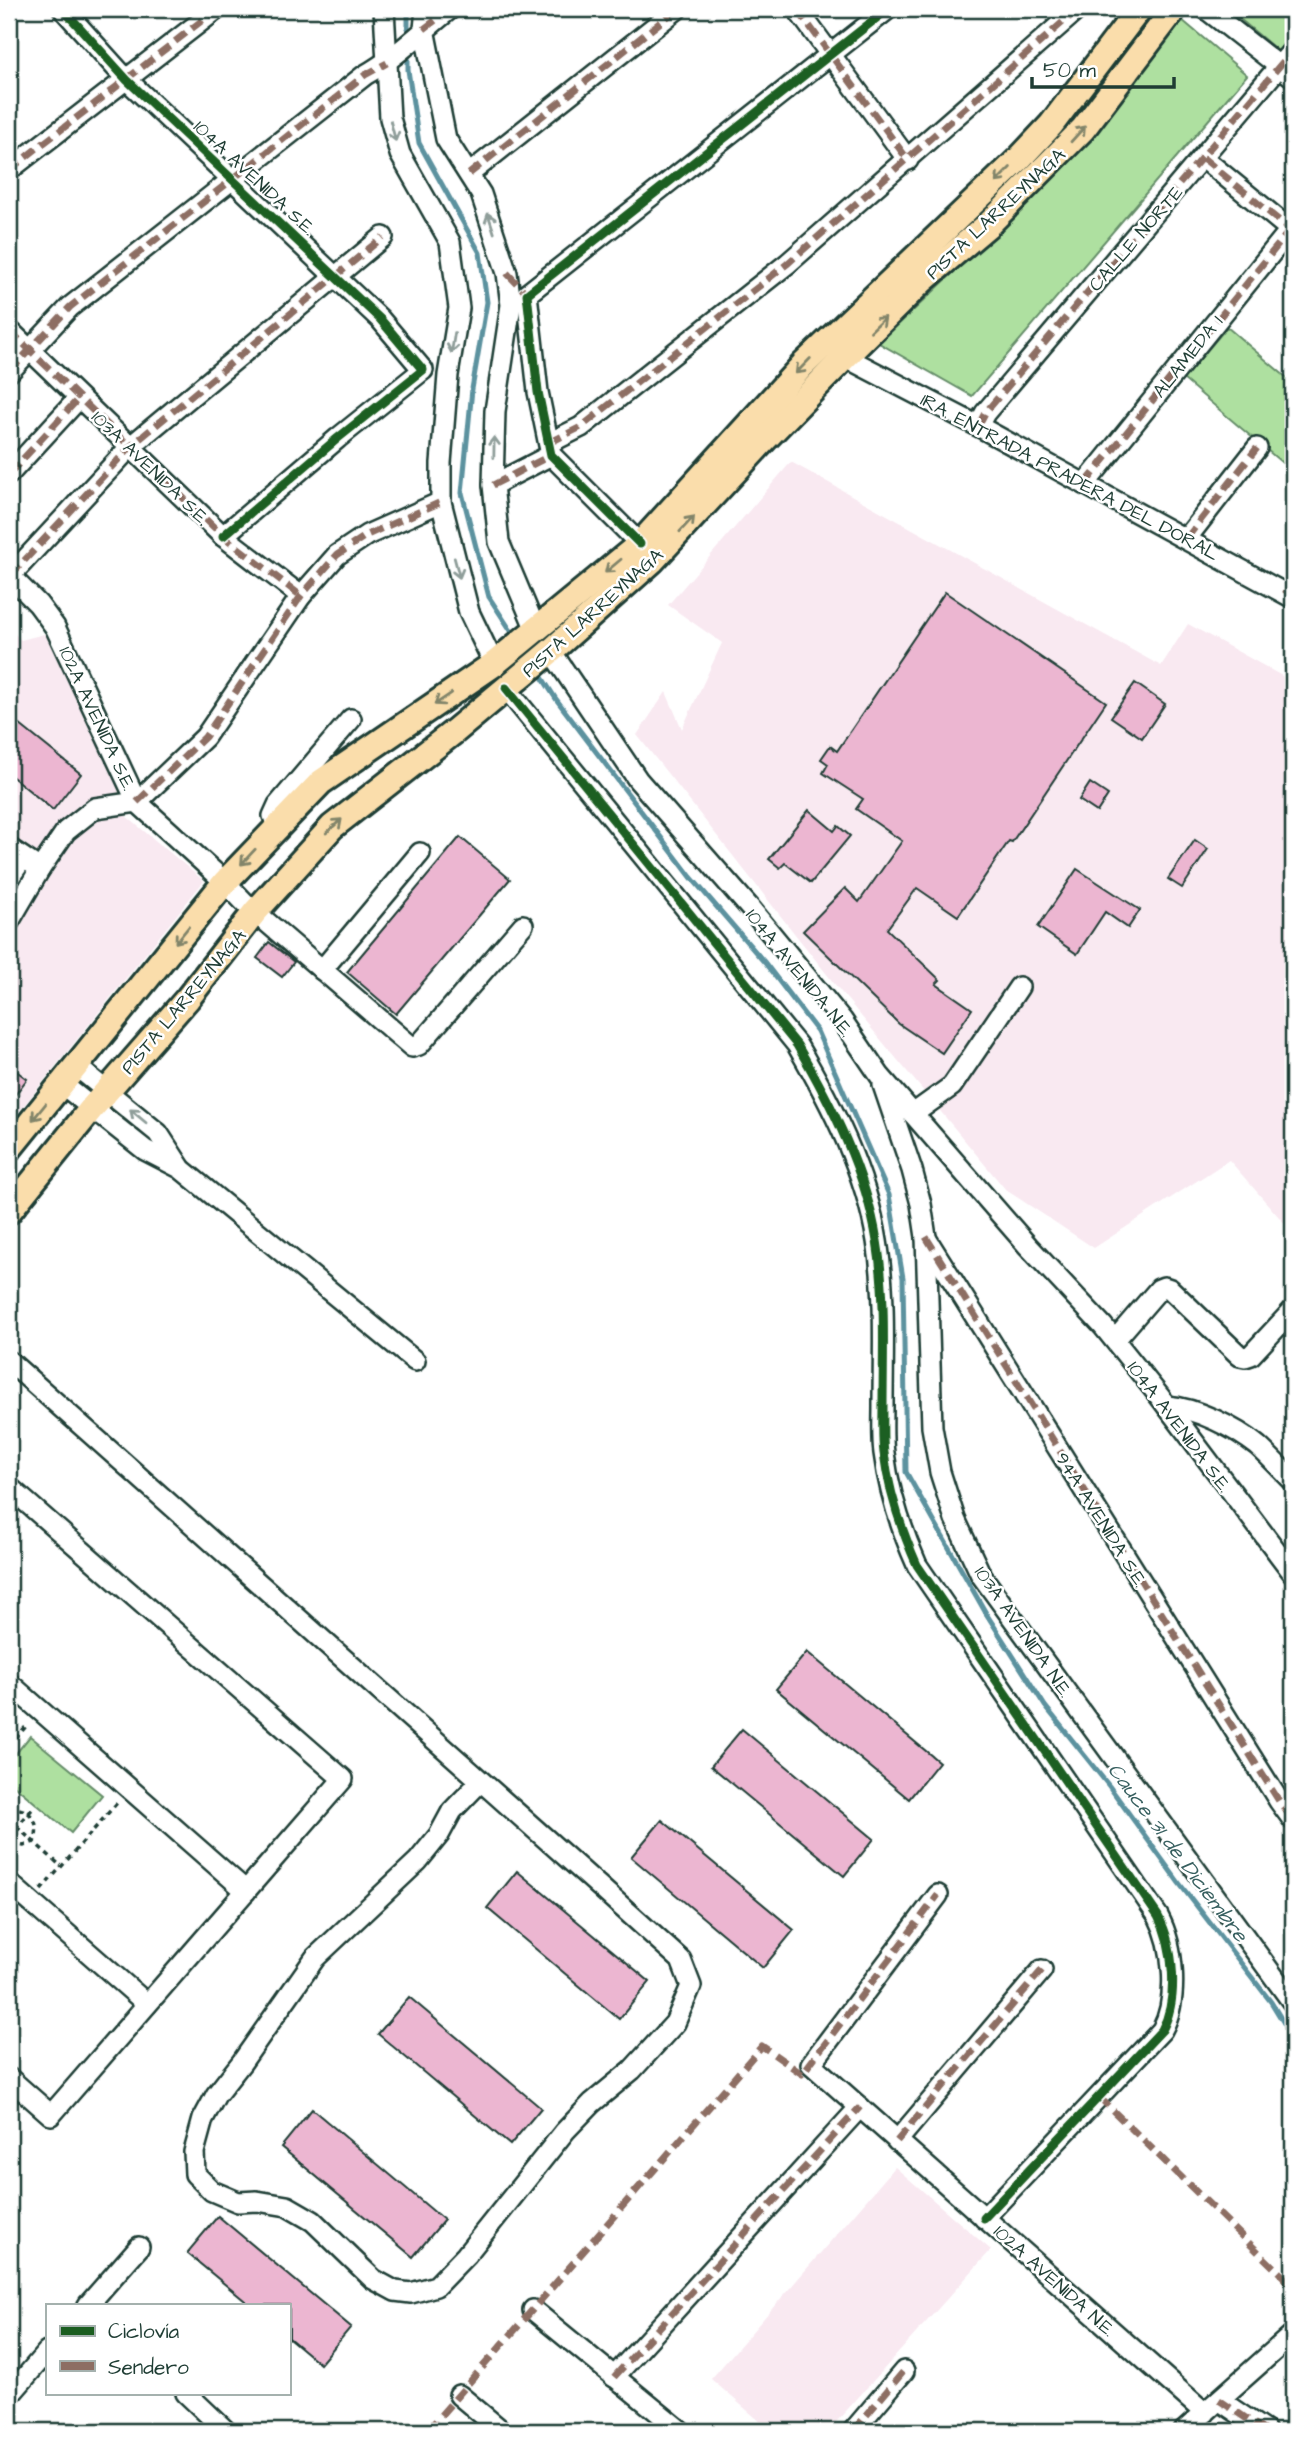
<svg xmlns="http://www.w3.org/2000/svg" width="1302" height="2440" font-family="'Architects Daughter',sans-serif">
<rect width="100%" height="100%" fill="#fff"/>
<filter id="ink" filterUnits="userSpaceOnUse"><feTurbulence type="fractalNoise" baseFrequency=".0143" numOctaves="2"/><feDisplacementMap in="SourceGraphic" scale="14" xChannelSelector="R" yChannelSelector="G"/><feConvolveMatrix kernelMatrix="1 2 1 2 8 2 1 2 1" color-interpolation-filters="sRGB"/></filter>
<g filter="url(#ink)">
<g fill="#f9e9f1">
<polygon points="791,462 1161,666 1188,624 1293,682 1293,1233 1229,1160 1094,1248 1006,1190 841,992 637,735 666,692 682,729 722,643 668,605"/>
<polygon points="9,628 21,640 48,633 107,745 126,816 204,881 9,1124"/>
<polygon points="895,2167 991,2250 828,2431 771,2431 711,2379"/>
</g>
<g fill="#aee0a0" stroke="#668e6a" stroke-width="2">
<polygon points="1228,9 1293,9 1293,34 1278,51"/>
<polygon points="1182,20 1247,75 972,396 879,343 991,237 1092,134"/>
<polygon points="1227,327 1293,383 1293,472 1183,379"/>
<polygon points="30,1736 102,1795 71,1833 9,1781 9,1762"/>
</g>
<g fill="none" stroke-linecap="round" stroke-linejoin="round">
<g stroke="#5c929f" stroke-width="5">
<polyline points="408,37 408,9"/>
<polyline points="408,51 408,70 419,143 480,253 487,302 472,389 462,493 489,597 515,637"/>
<polyline points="538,671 556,699 691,877 765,963 817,1031 889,1195 903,1278 906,1472 987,1615 1045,1706 1109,1786 1179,1883 1271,2002 1293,2038"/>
</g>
</g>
<g fill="#ecb6d1" stroke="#1f3d34" stroke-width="2">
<polygon points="945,592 1106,702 1012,842 1009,841 958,916 917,888 887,929 940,980 936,984 972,1009 942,1053 899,1024 803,931 845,888 859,902 902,841 856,809 863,799 823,773 828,764 821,759 830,746 837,751"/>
<polygon points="1135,683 1165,704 1142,738 1111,717"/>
<polygon points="9,716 81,774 53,810 9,774"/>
<polygon points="1090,783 1108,795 1097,812 1079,800"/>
<polygon points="809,810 834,831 838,826 850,836 811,883 785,863 780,868 769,859"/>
<polygon points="460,837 510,879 396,1014 347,972"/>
<polygon points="1195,840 1208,849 1182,888 1168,879"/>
<polygon points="1077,869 1140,910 1128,928 1105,912 1077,954 1038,927"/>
<polygon points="269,942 294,962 282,977 257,958"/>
<polygon points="15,1070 27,1079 9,1103 9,1078"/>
<polygon points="807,1652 939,1762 909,1799 776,1689"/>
<polygon points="742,1729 874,1839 844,1876 711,1766"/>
<polygon points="662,1820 794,1930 763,1968 631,1857"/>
<polygon points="517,1871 650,1982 619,2019 487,1908"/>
<polygon points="409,1997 541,2108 510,2145 378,2034"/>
<polygon points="312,2109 444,2220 413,2257 281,2147"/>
<polygon points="218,2216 351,2327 320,2364 289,2338 289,2305 250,2305 187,2253"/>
</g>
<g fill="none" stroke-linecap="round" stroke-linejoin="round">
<defs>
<g id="minor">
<polyline points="63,9 127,80 380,319 423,370 338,438 223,536"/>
<polyline points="384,9 390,118 400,154 450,242 459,308 448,375 441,463 441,502 469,612 494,664"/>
<polyline points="426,9 424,29 446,139 481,194 507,273 511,305 495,411 493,485 499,542 536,630"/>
<polyline points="797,9 908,160"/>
<polyline points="1206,9 1293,77"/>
<polyline points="1203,158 1293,232"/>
<polyline points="9,170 217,9"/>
<polyline points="469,174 677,9"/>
<polyline points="9,330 223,536 301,596"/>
<polyline points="845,357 978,426 1293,598"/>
<path d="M9,372L70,307L365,75C396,58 422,31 450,9"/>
<polyline points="978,426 985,413 1293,50"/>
<polyline points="549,443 581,427 787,264 1078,9"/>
<polyline points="9,474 79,398"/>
<polyline points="1085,484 1290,230"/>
<polyline points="493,485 551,455"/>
<polyline points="1186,539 1257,448"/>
<polyline points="640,544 551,455 538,392 527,294 888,9"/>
<polyline points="9,575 38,604 55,627 137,802 225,882 248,906 412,1047 419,1045 523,925"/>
<polyline points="10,576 131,446 383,237"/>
<polyline points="551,651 638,780 750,908 842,1020 880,1076 1028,1246 1103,1326 1160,1397 1293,1573"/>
<path d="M506,688L797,1045C832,1105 866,1172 877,1241C886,1295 883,1351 883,1406C883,1421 882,1438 884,1453C889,1493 901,1529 917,1565L1158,1916C1174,1946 1179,1999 1162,2030L984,2218"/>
<polyline points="278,825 273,816 278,805 351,719"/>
<polyline points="9,848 40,869"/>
<polyline points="9,878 23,858"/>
<polyline points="9,922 40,869 66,831 95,808 137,802 205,737 301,596 337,555 367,535 441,502"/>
<polyline points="322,970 420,853"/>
<polyline points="76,1066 158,1133 180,1167"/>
<polyline points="62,1084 145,1150 180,1168 415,1361"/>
<polyline points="883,1085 912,1170 921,1204 926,1237 932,1427 940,1472 955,1519 981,1575 1293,2003"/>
<polyline points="913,1114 952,1086 1019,987"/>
<polyline points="926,1238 1279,1801 1293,1820"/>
<polyline points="1115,1340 1159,1289 1164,1287 1170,1289 1240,1356 1245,1357 1251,1355 1293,1310"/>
<polyline points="9,1361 590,1878 681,1960 691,1986 675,2023 632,2070 592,2103 565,2131 466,2255 436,2286 411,2293 395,2291 373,2279 313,2221 287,2206 257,2201 238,2202 212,2191 195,2174 194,2152 203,2119 216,2095 242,2062 315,1958 418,1861 439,1835 452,1811 481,1781"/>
<path d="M1167,1406C1196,1408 1236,1428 1258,1446C1270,1457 1282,1470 1293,1481"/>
<polyline points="9,1487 343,1779 51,2115 9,2078"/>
<polyline points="9,1683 246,1891"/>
<polyline points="9,1883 147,2004"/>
<polyline points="938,1895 811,2064 1205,2413"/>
<polyline points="897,2141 1042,1970"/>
<polyline points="88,2305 139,2247"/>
<polyline points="533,2310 681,2431"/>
<polyline points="614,2377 860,2107"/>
<polyline points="186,2393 226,2431"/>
<polyline points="459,2395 502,2431"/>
<polyline points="9,2396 47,2352"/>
<polyline points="1219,2400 1265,2431"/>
<polyline points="853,2431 904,2371"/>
<polyline points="1184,2431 1293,2334"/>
</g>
<g id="major">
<polyline points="9,1149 225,882 321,782 494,664 640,544 803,365 1019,159 1051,125 1139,9"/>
<polyline points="9,1211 92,1108 188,998 255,912 332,827 455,731 551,651 652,561 766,438 845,357 923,280 989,224 1083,129 1174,9"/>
</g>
</defs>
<use href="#minor" stroke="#1f3d34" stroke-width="24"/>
<use href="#major" stroke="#1f3d34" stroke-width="30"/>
<g stroke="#1f3d34" stroke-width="3.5" stroke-dasharray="5 5" stroke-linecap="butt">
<polyline points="9,1746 28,1724"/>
<path d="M9,1808C30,1807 42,1822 34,1842L24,1846L9,1842"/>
<polyline points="9,1820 61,1866"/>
<polyline points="9,1836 34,1807"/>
<polyline points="41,1890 117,1803"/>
</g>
<use href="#minor" stroke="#fff" stroke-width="19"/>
<use href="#major" stroke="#faddab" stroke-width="24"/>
<g stroke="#8d6e63" stroke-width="7" stroke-dasharray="14 7" stroke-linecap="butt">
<polyline points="797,9 908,160"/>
<polyline points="424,29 450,9"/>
<polyline points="1203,158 1293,232"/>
<polyline points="9,170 217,9"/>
<polyline points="469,174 677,9"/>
<polyline points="507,273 527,294"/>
<polyline points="9,330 223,536 301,596"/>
<polyline points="9,372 70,307 365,75 387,63"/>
<polyline points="978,426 985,413 1293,50"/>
<polyline points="549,443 581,427 787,264 1078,9"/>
<polyline points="9,474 79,398"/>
<polyline points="1085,484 1290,230"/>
<polyline points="493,485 551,455"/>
<polyline points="1186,539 1257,448"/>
<polyline points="10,576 131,446 383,237"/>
<polyline points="1285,594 1293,583"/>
<polyline points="137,802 205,737 301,596 337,555 367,535 441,502"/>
<polyline points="926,1237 1279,1801 1293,1820"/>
<polyline points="1098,2096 1293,2286"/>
<polyline points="897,2141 1042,1970"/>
<polyline points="614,2377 860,2107"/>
<polyline points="1219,2400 1265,2431"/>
<polyline points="427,2431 762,2046 802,2074 938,1895"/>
<polyline points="853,2431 904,2371"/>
</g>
<defs>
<g id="cycleway">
<polyline points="63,9 127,80 380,319 423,370 338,438 223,536"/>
<polyline points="640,544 551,455 538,392 527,294 888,9"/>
<path d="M506,688L797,1045C832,1105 866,1172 877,1241C886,1295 883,1351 883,1406C883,1421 882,1438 884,1453C889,1493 901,1529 917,1565L1158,1916C1174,1946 1179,1999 1162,2030L984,2218"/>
</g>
</defs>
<use href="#cycleway" stroke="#fff" stroke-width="13"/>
<use href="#cycleway" stroke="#1b5e20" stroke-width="9"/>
</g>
<defs><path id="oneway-shaft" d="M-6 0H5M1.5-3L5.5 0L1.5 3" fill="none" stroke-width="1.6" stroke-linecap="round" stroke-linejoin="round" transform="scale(1.75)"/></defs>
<g stroke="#8f9e9a">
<use href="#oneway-shaft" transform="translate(393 131) rotate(75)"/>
<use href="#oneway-shaft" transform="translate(491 223) rotate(-108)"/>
<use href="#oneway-shaft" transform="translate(453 343) rotate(99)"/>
<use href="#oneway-shaft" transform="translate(494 447) rotate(-89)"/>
<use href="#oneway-shaft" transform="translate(457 568) rotate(75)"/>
<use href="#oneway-shaft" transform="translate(138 1116) rotate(-140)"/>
</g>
<g stroke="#82856a">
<use href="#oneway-shaft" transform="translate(1078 134) rotate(-48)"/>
<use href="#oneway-shaft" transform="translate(1003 175) rotate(135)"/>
<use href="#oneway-shaft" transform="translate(878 324) rotate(-44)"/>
<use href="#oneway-shaft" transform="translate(803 366) rotate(134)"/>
<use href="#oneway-shaft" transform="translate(687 524) rotate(-47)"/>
<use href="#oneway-shaft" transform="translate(613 566) rotate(140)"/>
<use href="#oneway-shaft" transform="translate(443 699) rotate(146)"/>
<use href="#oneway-shaft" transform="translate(334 826) rotate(-42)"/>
<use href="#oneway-shaft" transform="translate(248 857) rotate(133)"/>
<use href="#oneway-shaft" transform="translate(182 935) rotate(129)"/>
<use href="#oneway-shaft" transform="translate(39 1112) rotate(129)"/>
</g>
</g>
<g text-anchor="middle" stroke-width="5" stroke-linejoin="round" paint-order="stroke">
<g font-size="19" fill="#1f3d34" stroke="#fff">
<text transform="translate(255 177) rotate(43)" y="7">104A AVENIDA S.E.</text>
<text transform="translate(995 213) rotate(-43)" y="7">PISTA LARREYNAGA</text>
<text transform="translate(1135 238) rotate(-49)" y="7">CALLE NORTE</text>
<text transform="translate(1187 356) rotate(-51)" y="7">ALAMEDA 1</text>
<text transform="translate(151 467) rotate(44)" y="7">103A AVENIDA S.E.</text>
<text transform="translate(1070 476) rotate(28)" y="7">1RA. ENTRADA PRADERA DEL DORAL</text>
<text transform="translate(592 612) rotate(-42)" y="7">PISTA LARREYNAGA</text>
<text transform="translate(98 718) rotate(65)" y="7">102A AVENIDA S.E.</text>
<text transform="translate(800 972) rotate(51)" y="7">104A AVENIDA N.E.</text>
<text transform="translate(183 1001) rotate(-50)" y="7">PISTA LARREYNAGA</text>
<text transform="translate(1180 1426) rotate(53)" y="7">104A AVENIDA S.E.</text>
<text transform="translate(1102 1519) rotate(58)" y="7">94A AVENIDA S.E.</text>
<text transform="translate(1024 1631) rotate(55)" y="7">103A AVENIDA N.E.</text>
<text transform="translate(1055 2280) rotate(42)" y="7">102A AVENIDA N.E.</text>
</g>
<g font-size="21" font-style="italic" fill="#386060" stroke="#fff">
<text transform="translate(1178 1852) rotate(53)" y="7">Cauce 31 de Diciembre</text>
</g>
</g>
<rect width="1302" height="2440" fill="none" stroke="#fff" stroke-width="35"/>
<rect x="18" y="18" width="1267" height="2405" fill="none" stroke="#1f3d34" stroke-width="2.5" filter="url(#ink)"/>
<rect x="46" y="2304" width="245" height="91" fill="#ffffff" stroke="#a5b1ae" stroke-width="2"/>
<rect x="60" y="2326" width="35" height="10" fill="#1b5e20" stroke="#a5b1ae" stroke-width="2"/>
<text x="108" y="2338" font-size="21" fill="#1f3d34">Ciclovía</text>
<rect x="60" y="2361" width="35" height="10" fill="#8d6e63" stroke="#a5b1ae" stroke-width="2"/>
<text x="108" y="2374" font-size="21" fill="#1f3d34">Sendero</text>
<path d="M1032 77v10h142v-10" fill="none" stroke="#1f3d34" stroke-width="3.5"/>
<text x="1043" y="77" font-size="21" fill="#1f3d34" stroke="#ffffff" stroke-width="5" paint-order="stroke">50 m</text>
</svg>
